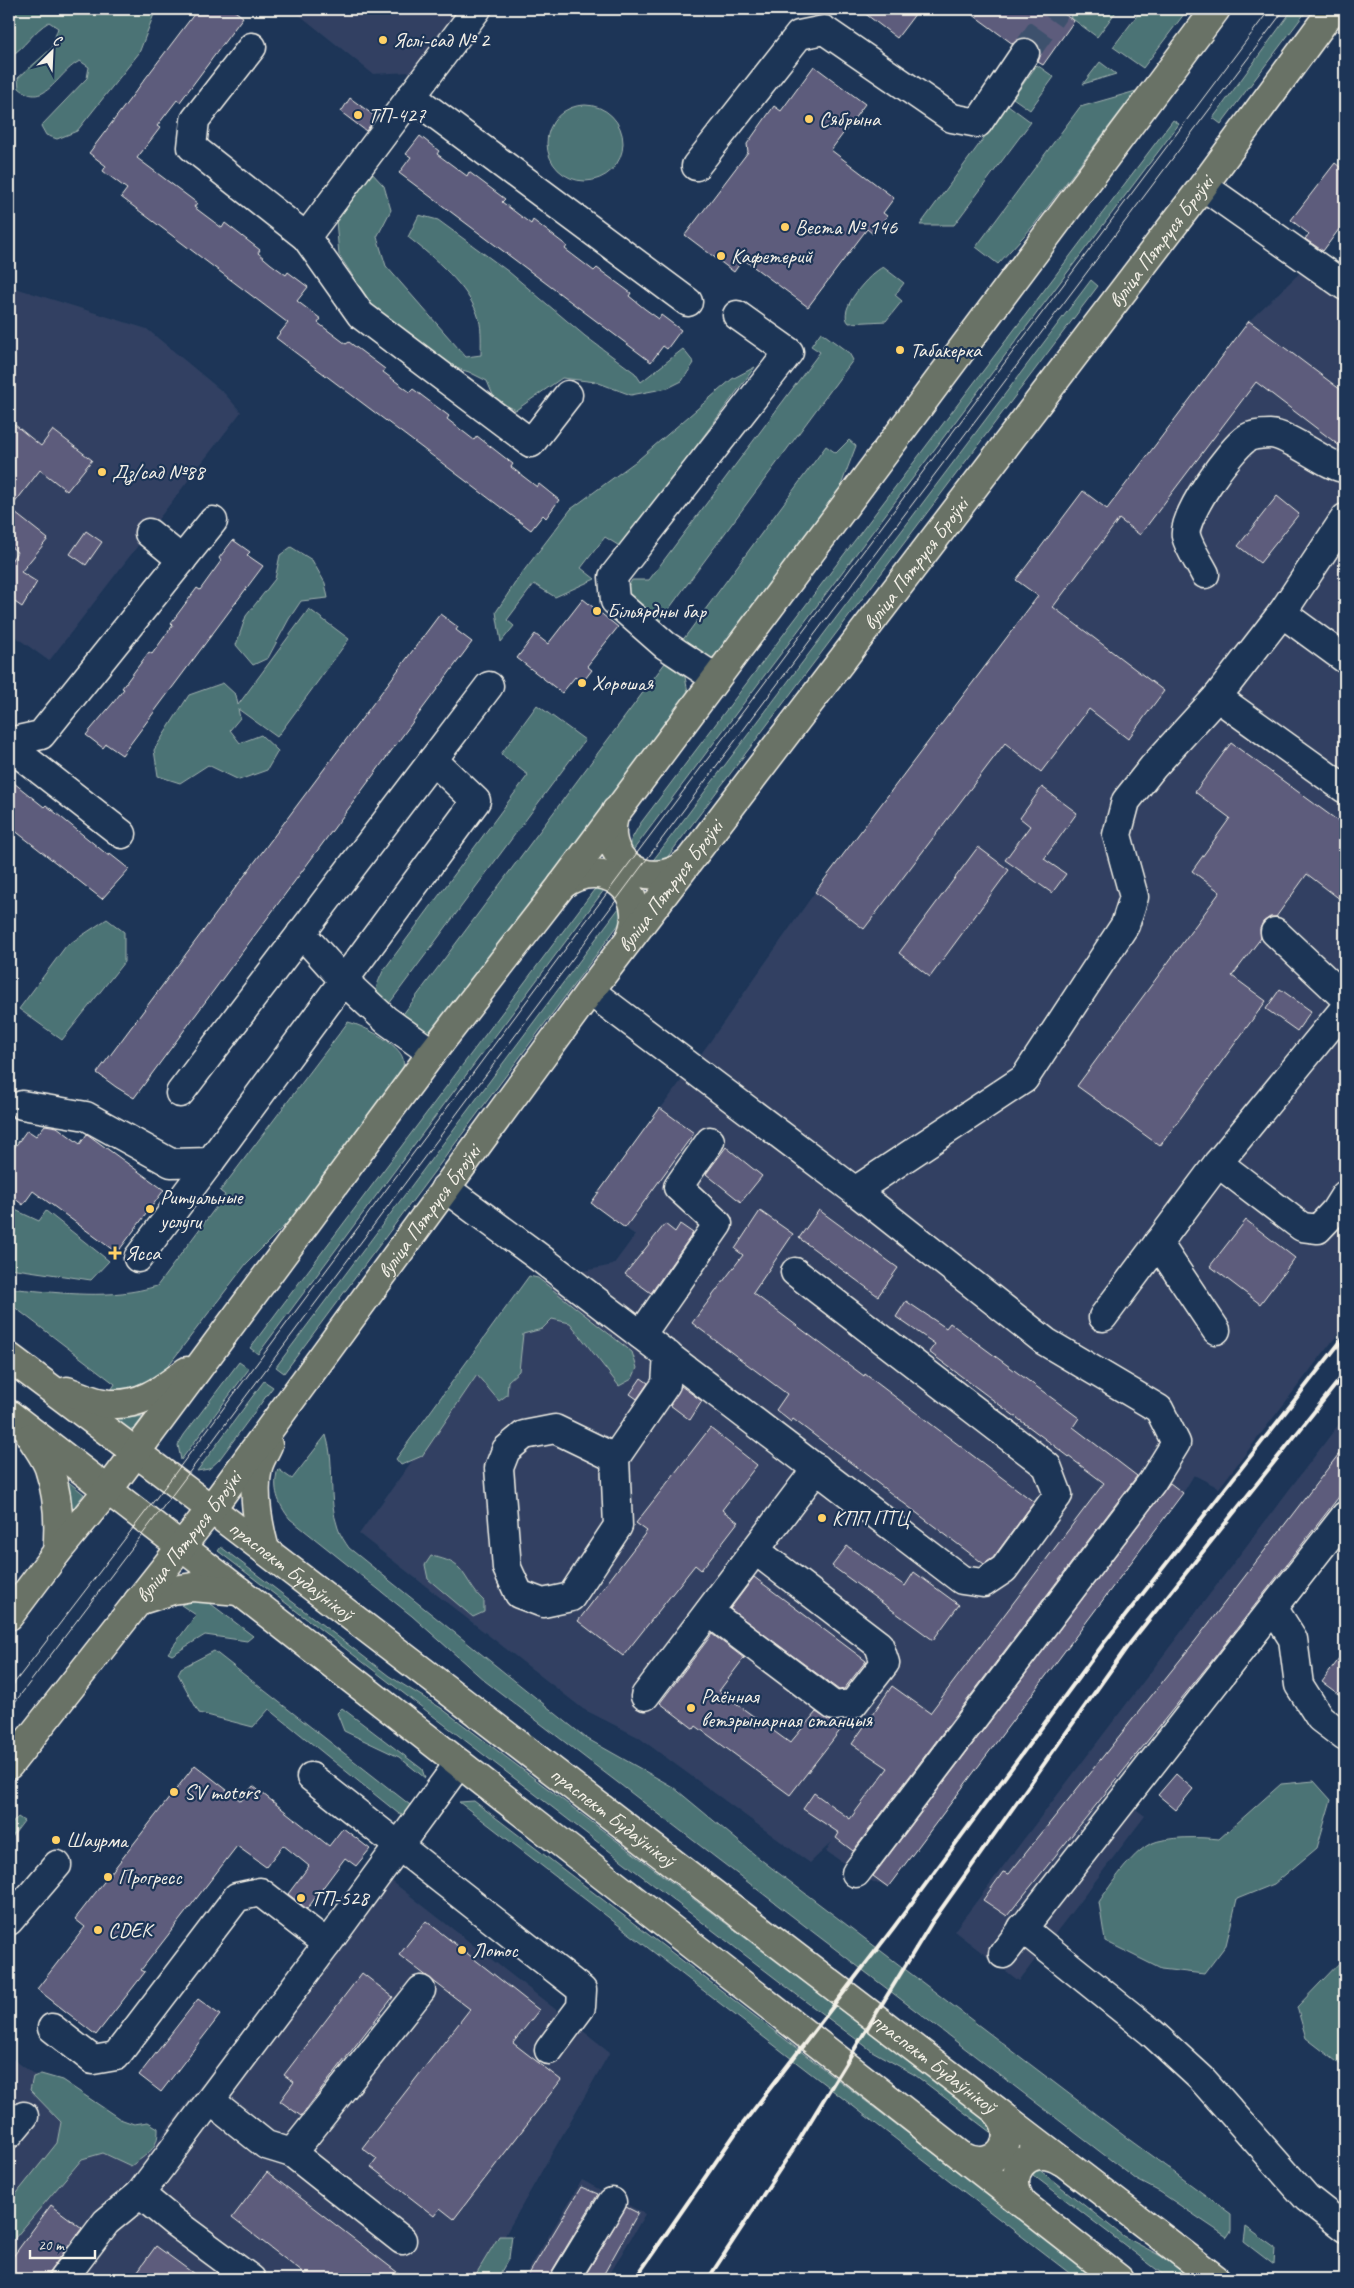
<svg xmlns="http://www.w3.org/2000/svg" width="1354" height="2288" font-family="Caveat,sans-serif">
<rect width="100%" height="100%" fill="#1d3557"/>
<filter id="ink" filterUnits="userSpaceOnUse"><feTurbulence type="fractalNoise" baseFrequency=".02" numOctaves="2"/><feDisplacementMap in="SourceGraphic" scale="10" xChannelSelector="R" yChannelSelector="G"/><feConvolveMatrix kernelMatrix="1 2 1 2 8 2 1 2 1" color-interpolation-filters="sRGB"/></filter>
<g filter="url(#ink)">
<g fill="#304162">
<polygon points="292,9 458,9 411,72 373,74"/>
<polygon points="1322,252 1345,270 1345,1325 1219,1488 1194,1475 1183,1493 888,1887 868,1880 826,1851 832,1842 810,1863 638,1737 583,1709 359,1534 544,1279 613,1265 635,1235 591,1203 709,1043 815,892 1038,596 1016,580 1083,491 1107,509 1249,321"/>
<polygon points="9,286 147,329 224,393 241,412 49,661 9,632"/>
<polygon points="1345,1416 1345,1539 1129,1804 1145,1816 1019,1981 954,1931"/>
<polygon points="371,1865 610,2052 480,2279 9,2279 9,2056 145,2157"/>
<polygon points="582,2180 645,2214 607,2279 523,2279"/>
</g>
<g fill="#4c7375" stroke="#a0b2ae">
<path d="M16,9H156L139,53L77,131L57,139L46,135L41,126L87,78L89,67L80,61C58,71 45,111 19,88L18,78L51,49L58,28L49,22C33,31 25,48 9,57V17Z"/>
<polygon points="1075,9 1118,9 1097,37 1070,17"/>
<polygon points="1142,9 1188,9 1143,68 1113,47"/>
<polygon points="1293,9 1308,9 1221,124 1213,118"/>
<polygon points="1100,62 1116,74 1083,84"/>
<polygon points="1037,65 1054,77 1030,110 1013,98"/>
<polygon points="1136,91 1034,225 998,264 976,247 1080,107"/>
<circle cx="585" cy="143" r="38"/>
<polygon points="1008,105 1031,122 954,225 920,225"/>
<polygon points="1173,120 1179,124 631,853 631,840 640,824"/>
<path d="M370,171L384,186L391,210L377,237L386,266L466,357L481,355C481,344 482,330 479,319C470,287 433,257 408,237L419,215L438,220L509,272L585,336L635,373L641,382L683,349L694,363L682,381L668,388L631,395L596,382L562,378L516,410L495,400L487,381L469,372L443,364L374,308L339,255L336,220L354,185Z"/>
<path d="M883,267L904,283L895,295L902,301L886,321L849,323C836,310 870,273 883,267Z"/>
<polygon points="1091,280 1098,286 663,863 648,867"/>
<polygon points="821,332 849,353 853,360 657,625 626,601 625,591 632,580 649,580 820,352 811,346"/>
<polygon points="755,367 621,547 605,537 581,568 595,579 555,597 534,584 507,620 514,626 501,642 496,612 519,577 571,509 639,459 732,379"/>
<polygon points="849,440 856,446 838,493 720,654 711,658 697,652 682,641 826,446 836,453"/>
<polygon points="291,547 312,560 325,583 328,598 301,601 289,619 268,658 253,665 236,645 246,616 275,579 280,555"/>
<polygon points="309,609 349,639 277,737 238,709 240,718 230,730 240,743 261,735 278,751 267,770 239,780 208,765 180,783 158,776 154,750 189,695 223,683 236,695 238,705"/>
<polygon points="665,663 685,677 689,697 439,1030 426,1034 398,1021"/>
<path d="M537,705L585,740L386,1008C371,994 376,987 383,971L528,775L501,754Z"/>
<polygon points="601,886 607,886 258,1354 250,1348 594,890"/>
<polygon points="625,900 628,912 284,1373 276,1367"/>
<polygon points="107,919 124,932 124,962 62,1040 19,1009 66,946"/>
<path d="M348,1022C362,1025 400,1044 403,1059C404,1064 403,1070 402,1075L325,1179L288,1222L246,1264L158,1379L104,1401L115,1384L9,1303V1290L17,1289C63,1293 111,1300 157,1286L225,1195L220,1191Z"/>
<polygon points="13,1209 39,1221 46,1211 109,1261 91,1280 9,1268 9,1214"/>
<polygon points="529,1276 538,1278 632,1352 637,1368 632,1379 619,1386 570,1323 552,1319 542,1329 523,1334 519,1371 508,1381 507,1395 499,1401 477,1375 422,1456 401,1465 396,1459"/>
<polygon points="239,1362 249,1369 181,1460 178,1445 184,1435"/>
<polygon points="264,1381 273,1387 219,1460 209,1469 197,1471"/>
<polygon points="144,1416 129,1435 108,1417 129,1418"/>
<path d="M326,1435C336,1465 327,1498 338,1528C340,1535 345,1542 349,1548L586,1738L673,1787L760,1859L1127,2138L1231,2214V2231L1227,2237L1160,2192L1137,2180L485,1681L412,1616L290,1519C278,1504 272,1488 278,1469L292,1479Z"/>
<polygon points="61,1476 84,1494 66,1518"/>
<polygon points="221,1547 389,1676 441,1708 998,2129 994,2135 915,2075 872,2051 801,1998 218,1551"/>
<path d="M431,1556C441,1558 453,1561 460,1569C469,1580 472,1590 484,1601V1612L473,1617L428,1579L425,1565Z"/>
<polygon points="195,1600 211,1604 253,1636 247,1641 205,1635 172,1655 168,1653 196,1615 181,1605"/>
<polygon points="214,1651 414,1808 408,1816 399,1814 269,1709 253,1727 199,1713 178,1674 181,1668"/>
<polygon points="342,1708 422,1769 425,1778 399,1757 344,1731 337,1713"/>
<path d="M1314,1781L1331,1800L1317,1848L1274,1884L1237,1899L1226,1945L1204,1974L1161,1969L1105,1941L1099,1902C1111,1884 1131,1854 1150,1844C1167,1836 1201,1837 1219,1839L1281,1784Z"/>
<polygon points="474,1801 1098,2279 1077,2279 459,1802"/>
<polygon points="18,1817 24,1821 9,1841 9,1827"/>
<polygon points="1345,1957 1345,2068 1306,2038 1297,2007"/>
<path d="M41,2074L62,2080L120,2119L134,2124L148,2122L158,2128C159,2149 147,2154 131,2166L103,2153L82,2159L9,2245V2203L57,2143L61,2122L30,2090L33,2077Z"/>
<polygon points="1037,2168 1123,2236 1174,2263 1195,2279 1169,2279 1033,2175"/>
<polygon points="1246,2227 1275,2248 1274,2265 1244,2242"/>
<polygon points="499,2236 512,2236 509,2258 497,2279 470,2279 476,2274"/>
</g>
<g fill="#5d5c7c" stroke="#f4f1e8">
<polygon points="198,9 232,9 243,17 180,102 177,100 157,126 160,128 137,158 197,203 194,207 222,228 225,223 260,250 258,253 271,264 286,275 288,272 308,287 297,301 321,319 318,323 346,344 349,342 385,369 383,372 410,392 413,389 449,416 447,419 474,440 477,436 513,464 511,467 537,487 539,484 559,500 546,518 543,515 531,530 276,338 288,323 121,197 127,189 103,171 106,166 89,153"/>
<polygon points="859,9 919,9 897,38"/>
<polygon points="965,9 1056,9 1074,21 1043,65 1038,62 1041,54 1039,46 1034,40 1026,37 1019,39 1013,44"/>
<polygon points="814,66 865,104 831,150 894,198 883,213 887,216 873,234 867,229 808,307 743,259 734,272 685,235 748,152 747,144 774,106 781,111"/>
<polygon points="350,98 376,117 366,131 341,112"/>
<polygon points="420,136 439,151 437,154 467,176 469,172 505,199 502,202 531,224 533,220 567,246 565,249 594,271 597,268 631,293 629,296 645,309 659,319 661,315 681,330 667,349 663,346 651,362 399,173 411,157 406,154"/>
<polygon points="1335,163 1345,171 1345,221 1323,251 1305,239 1309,234 1291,220"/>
<polygon points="1249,321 1345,393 1345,450 1256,382 1140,535 1119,519 1053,607 1164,691 1128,739 1089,709 1041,772 1005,743 864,929 815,892 1038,596 1016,580 1083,491 1107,509"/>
<polygon points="9,420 41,446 53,430 92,460 67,491 40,470 10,509 48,539 21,572 37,582 22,607 9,598 9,564 17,552 9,545"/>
<polygon points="1277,496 1299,514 1260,563 1238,546"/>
<polygon points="86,531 102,542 86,565 70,554"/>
<polygon points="233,540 250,552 247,555 263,566 122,755 106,744 103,748 86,735 113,703 124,689 122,688 149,652 152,654 173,625 171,623 197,588 200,590 221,561 219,558"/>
<polygon points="583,599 618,627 587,666 592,670 582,683 575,677 562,693 517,658 535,634 548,644"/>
<polygon points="440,614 458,627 456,630 472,642 134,1098 116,1087 97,1073"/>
<polygon points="1231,743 1345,826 1345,903 1307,874 1276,917 1270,917 1263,922 1260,929 1261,938 1232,976 1266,1001 1160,1146 1077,1086 1220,892 1192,871 1230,818 1195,792"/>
<polygon points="9,779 44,807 46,805 109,856 110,854 129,869 102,899 9,826"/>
<polygon points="1042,787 1077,813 1044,859 1066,874 1052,893 1005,860 1030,826 1020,818"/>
<polygon points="978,847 1009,870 930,977 899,953"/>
<polygon points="1280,989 1311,1011 1297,1031 1266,1009"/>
<polygon points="660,1108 694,1133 625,1228 591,1203"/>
<polygon points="45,1125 57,1127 80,1144 87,1134 164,1190 117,1253 33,1191 23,1205 9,1194 9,1155 27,1130 36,1136"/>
<polygon points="726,1147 762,1176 741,1202 706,1174"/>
<polygon points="819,1210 898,1268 878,1296 799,1238"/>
<polygon points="760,1211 793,1234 753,1293 864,1376 865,1374 1034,1502 993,1558 984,1564 793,1419 791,1422 776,1410 787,1394 692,1323 743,1255 735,1249"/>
<polygon points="1246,1220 1295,1258 1260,1304 1210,1266"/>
<polygon points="665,1224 675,1232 680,1224 693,1233 651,1293 625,1274"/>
<polygon points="906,1301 946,1328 950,1323 1079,1418 1073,1427 1137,1476 853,1851 836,1838 839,1833 803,1809 814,1793 850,1819 888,1768 852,1744 892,1686 930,1713 1104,1483 929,1352 935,1344 896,1317"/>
<polygon points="641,1378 648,1383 637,1399 630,1394"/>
<polygon points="681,1386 702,1401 690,1420 670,1405"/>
<polygon points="710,1428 757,1465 722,1510 738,1522 701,1570 695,1565 623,1656 578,1621 647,1531 636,1523"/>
<polygon points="1345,1446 1345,1489 1214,1658 1007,1916 983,1900 1003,1872 1009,1874 1196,1640"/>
<polygon points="1170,1483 1183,1493 888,1887 873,1876"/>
<polygon points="847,1546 905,1586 914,1572 959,1605 933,1640 832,1566"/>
<polygon points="754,1577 866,1661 844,1689 839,1690 730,1609"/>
<polygon points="712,1634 744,1658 719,1691 790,1743 816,1712 842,1728 790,1795 696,1726 694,1729 660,1703"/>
<polygon points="1345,1651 1345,1699 1322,1682"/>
<polygon points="195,1765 241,1801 253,1786 329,1846 343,1828 370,1849 356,1866 345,1858 307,1909 288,1894 309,1866 283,1845 266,1867 237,1846 141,1970 145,1972 96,2035 37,1989 85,1927 75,1919"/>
<polygon points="1176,1774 1193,1789 1176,1810 1158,1795"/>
<polygon points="426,1921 539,2010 513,2043 561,2080 454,2219 440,2208 434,2216 371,2167 377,2159 362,2148 470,2009 399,1955"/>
<polygon points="362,1973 393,1997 301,2116 280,2101 294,2082 284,2075"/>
<polygon points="198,1999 220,2015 161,2092 139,2075"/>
<polygon points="267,2172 406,2279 311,2279 232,2218"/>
<polygon points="581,2187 598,2194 552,2271 549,2279 526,2279"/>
<polygon points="51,2205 82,2228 44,2279 9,2279 9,2262"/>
<polygon points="626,2207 638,2213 601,2279 583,2279"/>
<polygon points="156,2246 201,2279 132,2279"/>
</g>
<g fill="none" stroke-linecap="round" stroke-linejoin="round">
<polyline stroke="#3d516d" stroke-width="28" stroke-dasharray="28 14" stroke-linecap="butt" points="1025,53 1056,9"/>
<defs>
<g id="minor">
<polyline points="252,47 195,120 192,147 306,237 361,315 531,443 568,395"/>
<polyline points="411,96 688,302"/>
<polyline points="696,166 799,35 824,30 952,118 978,123 1025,53"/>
<polyline points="1203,186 1345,286"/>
<polyline points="306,237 477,9"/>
<polyline points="149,533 182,560"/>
<path d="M1205,574C1199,562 1189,548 1186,536C1182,516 1230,449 1247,438C1252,435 1264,434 1270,434C1289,434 1331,469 1345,468"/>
<polyline points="1282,613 1345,659"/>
<polyline points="715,678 665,645 615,601 613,577 789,352 737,315"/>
<polyline points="1217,697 1345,789"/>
<polyline points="9,742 41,735 213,521"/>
<polyline points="9,746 122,834"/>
<polyline points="1275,932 1345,998"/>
<polyline points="301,933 344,981 386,1020 432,1053"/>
<polyline points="590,991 855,1191 1046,1342 1159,1409 1176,1443 1152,1482 856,1873"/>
<polyline points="180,1093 489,686"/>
<polyline points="22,1105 86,1116 171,1163 210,1162 476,801 433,760"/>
<polyline points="1218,1163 1302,1227 1318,1229 1335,1211 1345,1195"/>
<polyline points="445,1188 536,1255 962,1580 983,1583 1004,1569 1058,1495 1047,1466 795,1272"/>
<polyline points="855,1191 1024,1079 1125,925 1134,897 1117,835 1126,801 1153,767 1217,697 1282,613 1345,518"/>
<polyline points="1158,1243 1216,1330"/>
<polyline points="138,1258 210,1162"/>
<polyline points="1103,1317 1218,1163 1345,1008"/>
<polyline points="641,1335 718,1224 678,1187 710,1141"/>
<polyline points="615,1458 618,1526 571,1597 543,1603 519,1594 507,1568 499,1468 506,1450 524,1435 555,1429 615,1458 666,1384 668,1355"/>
<polyline points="1274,1609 1293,1639 1299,1685 1320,1718 1345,1737"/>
<polyline points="709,1612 834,1706 853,1704 885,1663 879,1645 755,1550"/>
<polyline points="645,1696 817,1468"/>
<polyline points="311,1777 582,1990 581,2007 549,2050"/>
<polyline points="9,1921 57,1865"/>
<polyline points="1022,1928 1151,2032 1202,2079 1307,2198 1345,2228"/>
<polyline points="1003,1954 1345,1516"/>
<polyline points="52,2028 93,2060 116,2056 237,1897 260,1892 327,1944"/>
<polyline points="211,2101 266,2145 292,2153 421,1990"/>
<polyline points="9,2134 24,2116"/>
<polyline points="292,2153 402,2240"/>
<polyline points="140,2194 174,2222 251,2279"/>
<polyline points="63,2279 106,2222 140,2194 327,1944 459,1763"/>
<polyline points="565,2279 612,2202"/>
</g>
<g id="major">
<path d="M616,811C597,857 647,895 686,863"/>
<path d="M562,885C603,855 651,891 630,938"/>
<path id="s1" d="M9,1357L211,1509L1216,2279"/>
<path d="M67,1391C78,1395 91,1401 103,1403C137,1409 162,1390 187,1371"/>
<polyline points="9,1414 239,1591 1119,2279"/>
<path d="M31,1437C37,1447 45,1457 49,1468C58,1495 60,1524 57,1552"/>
<path d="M265,1550C258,1524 252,1494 258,1467C260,1459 265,1452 268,1445"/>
<polyline points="138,1601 173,1590 193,1587 239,1591"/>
<polyline points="9,1616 57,1552 108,1490 432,1053 562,885 1216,9"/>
<path id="s2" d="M9,1765L211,1509L590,991L1203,186L1333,9"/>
<path d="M962,2156C996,2175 1023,2136 995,2110"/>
<path d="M1024,2205C1000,2176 1028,2141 1061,2161"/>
</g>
</defs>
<use href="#minor" stroke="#f4f1e8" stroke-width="31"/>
<use href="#major" stroke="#f4f1e8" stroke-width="31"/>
<use href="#minor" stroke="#1d3557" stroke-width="28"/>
<use href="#major" stroke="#697266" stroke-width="28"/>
<g stroke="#f4f1e8" stroke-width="1">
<polyline points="9,1690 170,1480 616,881 1270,9"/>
<polyline points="9,1710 179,1486 844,595 1285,9"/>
</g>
<g stroke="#f4f1e8" stroke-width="4">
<polyline points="635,2279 735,2134 894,1927 1104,1643 1345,1336"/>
<polyline points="708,2279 799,2140 932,1922 1127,1647 1345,1373"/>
</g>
</g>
</g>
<g fill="#ffd166" stroke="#1d3557" stroke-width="2">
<circle cx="383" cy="40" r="5"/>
<circle cx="358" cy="115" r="5"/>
<circle cx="809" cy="119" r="5"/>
<circle cx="785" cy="227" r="5"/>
<circle cx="721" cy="256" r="5"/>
<circle cx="900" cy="350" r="5"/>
<circle cx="102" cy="472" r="5"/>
<circle cx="597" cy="611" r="5"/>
<circle cx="582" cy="683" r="5"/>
<circle cx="150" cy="1209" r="5"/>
<path d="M112.5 1245.5h5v5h5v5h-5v5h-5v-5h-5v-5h5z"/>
<circle cx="822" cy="1518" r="5"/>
<circle cx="691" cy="1708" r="5"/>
<circle cx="174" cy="1792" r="5"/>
<circle cx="56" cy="1840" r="5"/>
<circle cx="108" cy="1877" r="5"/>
<circle cx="301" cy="1898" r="5"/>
<circle cx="98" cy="1930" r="5"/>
<circle cx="462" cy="1950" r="5"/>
</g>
<g text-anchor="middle" stroke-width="4.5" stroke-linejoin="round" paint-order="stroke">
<g font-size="21" fill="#f4f1e8" stroke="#1d3557" text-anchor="start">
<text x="393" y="47">Яслі-сад № 2</text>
<text x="368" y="122">ТП-427</text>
<text x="819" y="126">Сябрына</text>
<text x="795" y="234">Веста № 146</text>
<text x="731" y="263">Кафетерий</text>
<text x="910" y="357">Табакерка</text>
<text x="112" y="479">Дз/сад №88</text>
<text x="607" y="618">Більярдны бар</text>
<text x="592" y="690">Хорошая</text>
<text x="160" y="1204">Ритуальные<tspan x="160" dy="24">услуги</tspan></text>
<text x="125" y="1260">Ясса</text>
<text x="832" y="1525">КПП ПТЦ</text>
<text x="701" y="1703">Раённая<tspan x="701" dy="24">ветэрынарная станцыя</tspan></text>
<text x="184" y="1799">SV motors</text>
<text x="66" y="1847">Шаурма</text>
<text x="118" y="1884">Прогресс</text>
<text x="311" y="1905">ТП-528</text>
<text x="108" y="1937">CDEK</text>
<text x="472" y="1957">Лотос</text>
</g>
<g font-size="21" fill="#f4f1e8" stroke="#1d3557">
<text dy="7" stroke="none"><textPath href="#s2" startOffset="1910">вуліца Пятруся Броўкі</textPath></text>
<text dy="7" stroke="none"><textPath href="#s2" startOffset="1505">вуліца Пятруся Броўкі</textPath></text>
<text dy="7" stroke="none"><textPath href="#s2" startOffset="1100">вуліца Пятруся Броўкі</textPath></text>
<text dy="7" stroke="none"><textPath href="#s2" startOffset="695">вуліца Пятруся Броўкі</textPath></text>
<text dy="7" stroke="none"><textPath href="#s2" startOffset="290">вуліца Пятруся Броўкі</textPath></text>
<text dy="7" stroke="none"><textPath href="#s1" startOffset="354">праспект Будаўнікоў</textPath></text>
<text dy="7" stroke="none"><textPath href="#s1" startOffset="759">праспект Будаўнікоў</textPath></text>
<text dy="7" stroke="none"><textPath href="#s1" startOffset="1164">праспект Будаўнікоў</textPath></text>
</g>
</g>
<rect width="1354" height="2288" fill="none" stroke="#1d3557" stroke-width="30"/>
<rect x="15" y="15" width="1324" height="2258" fill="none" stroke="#f4f1e8" stroke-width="2" filter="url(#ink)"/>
<g transform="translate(52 52) rotate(24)" stroke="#1d3557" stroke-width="4" paint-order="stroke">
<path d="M0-4L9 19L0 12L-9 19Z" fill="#f4f1e8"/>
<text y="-8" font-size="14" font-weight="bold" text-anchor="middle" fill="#f4f1e8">С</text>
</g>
<path d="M30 2250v8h65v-8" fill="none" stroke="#f4f1e8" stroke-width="2.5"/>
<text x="38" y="2250" font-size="15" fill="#f4f1e8" stroke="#1d3557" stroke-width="4" paint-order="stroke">20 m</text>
</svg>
